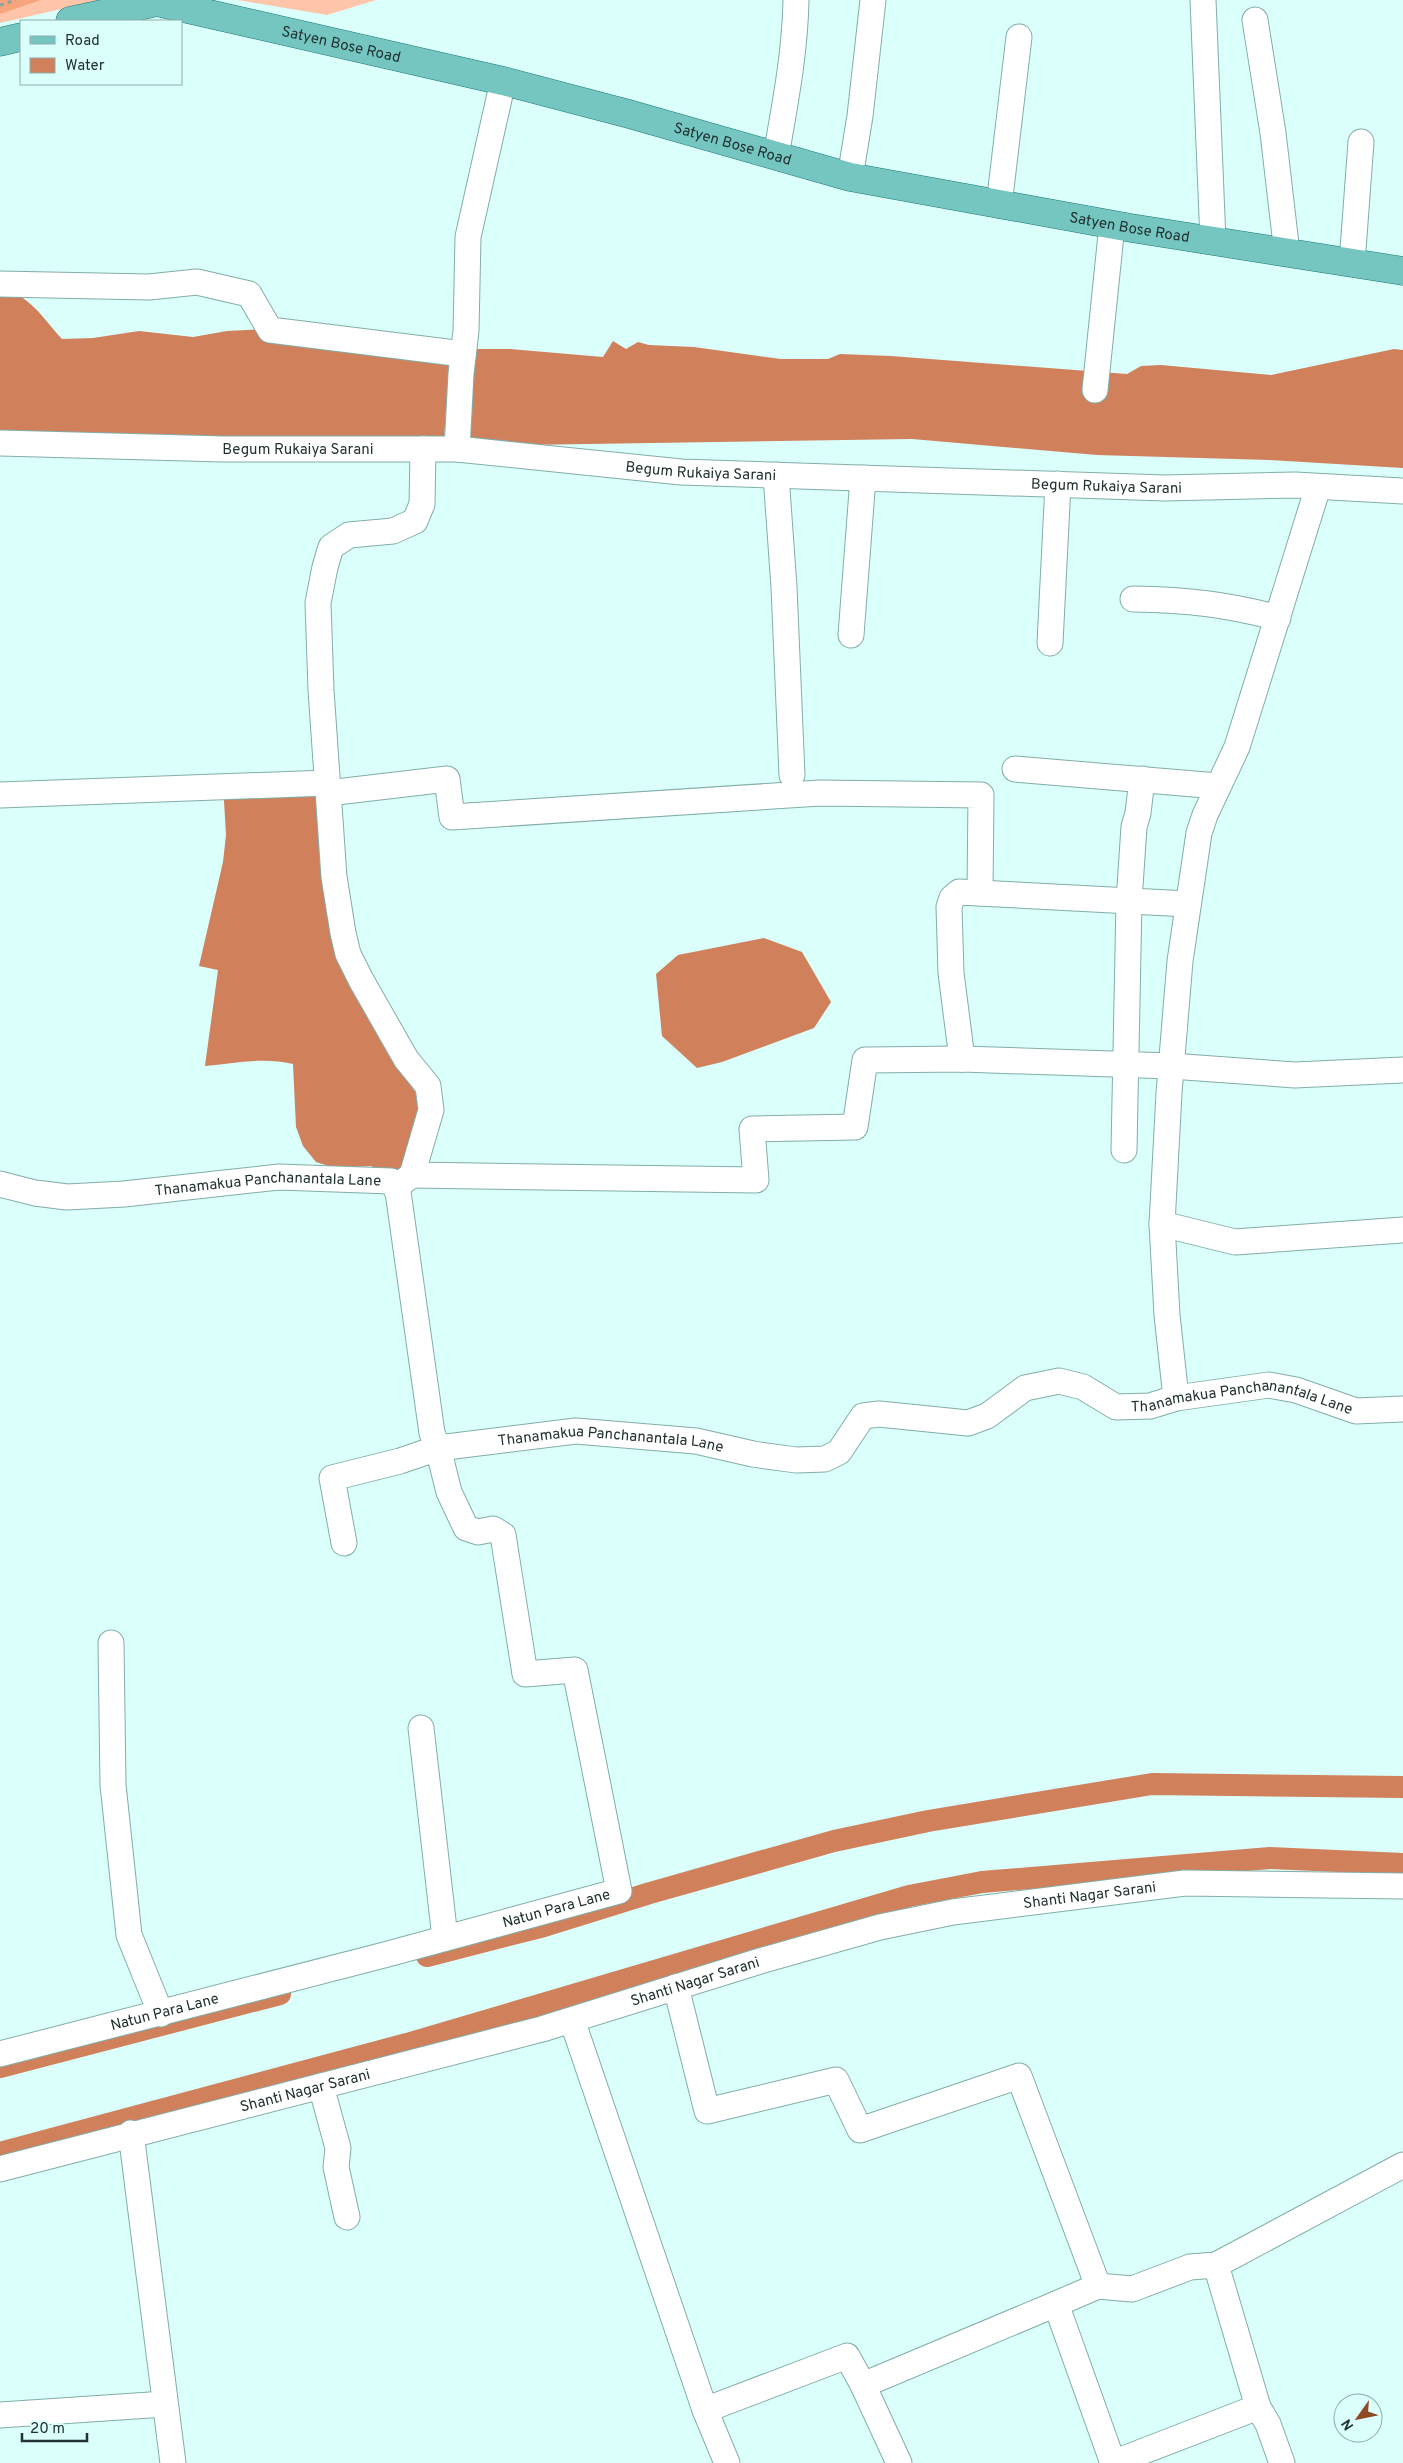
<svg xmlns="http://www.w3.org/2000/svg" width="1403" height="2463" font-family="Overpass,sans-serif">
<rect width="100%" height="100%" fill="#dbfffb"/>
<g fill="#fec5ab">
<polygon points="0,0 101,0 0,23"/>
<polygon points="237,0 376,0 327,15"/>
</g>
<polygon fill="#f8a57e" points="0,0 41,0 0,14"/>
<g fill="#d0805b">
<path d="M0,291C28,291 44,320 62,339L93,338L139,331L193,337L227,331L268,329L450,347L444,441L0,436Z"/>
<polygon points="613,341 626,349 638,342 649,345 694,347 781,359 828,359 840,354 891,356 1127,374 1141,366 1161,365 1271,375 1394,349 1403,350 1403,468 1269,460 1097,455 912,439 467,446 473,349 510,349 603,357"/>
<path d="M319,778L338,961L350,987L384,1047L418,1096L420,1108L404,1170L381,1171L371,1166L335,1168L316,1162L303,1146L296,1127L293,1064C264,1057 234,1063 205,1066L218,970L199,966L223,862L226,835L223,784Z"/>
<polygon points="764,938 802,952 831,1002 814,1028 722,1062 697,1068 662,1036 656,974 678,955"/>
</g>
<g fill="none" stroke-linecap="round" stroke-linejoin="round">
<g stroke="#d0805b" stroke-width="22">
<polyline points="427,1956 544,1926 650,1893 834,1841 928,1821 1152,1784 1403,1787"/>
<polyline points="0,2067 280,1994"/>
<polyline points="0,2153 407,2044 909,1896 982,1882 1270,1858 1403,1864"/>
</g>
<defs>
<g id="minor">
<polyline points="1203,0 1213,241"/>
<polyline points="1255,20 1273,133 1287,253"/>
<path d="M776,156C785,104 795,53 796,0"/>
<polyline points="850,177 860,116 873,0"/>
<polyline points="999,205 1019,37"/>
<polyline points="1352,263 1361,142"/>
<polyline points="0,284 149,287 197,282 249,294 270,330 463,354"/>
<polyline points="1095,390 1112,225"/>
<path id="s1" d="M0,443L223,449H457L681,472L1165,488L1295,485L1403,491"/>
<polyline points="457,449 461,374 466,331 468,237 503,81"/>
<polyline points="776,475 784,587 792,775"/>
<path d="M1133,599C1187,600 1226,604 1278,618"/>
<polyline points="851,635 863,478"/>
<polyline points="1050,643 1058,484"/>
<polyline points="1015,769 1218,786"/>
<polyline points="328,793 447,779 452,817 820,793 981,795 980,893"/>
<polyline points="0,795 327,783"/>
<polyline points="962,1059 951,973 949,907 952,898 959,892 1188,904"/>
<polyline points="1124,1150 1129,901 1134,827 1138,813 1142,779"/>
<polyline points="412,1175 756,1180 752,1129 855,1127 865,1060 962,1059 1171,1066 1295,1075 1403,1070"/>
<path id="s2" d="M0,1184L35,1193L67,1197L124,1194L279,1177L391,1181L398,1192L432,1433L438,1448L576,1431L696,1441L753,1454L796,1460L825,1459L839,1452L863,1416L879,1414L968,1423L987,1416L1025,1388L1059,1381L1083,1387L1116,1407L1150,1406L1176,1398L1269,1385L1296,1390L1356,1411L1403,1409"/>
<polyline points="400,1184 412,1175 431,1110 428,1086 406,1059 361,980 348,954 343,933 334,877 321,690 318,603 325,567 331,547 349,535 393,531 415,521 422,504 423,449"/>
<polyline points="1162,1224 1235,1242 1403,1230"/>
<polyline points="1176,1398 1167,1315 1162,1224 1169,1093 1180,961 1199,833 1205,815 1237,747 1318,487"/>
<polyline points="111,1643 113,1785 129,1935 161,2014"/>
<polyline points="421,1728 445,1938"/>
<polyline points="676,1987 707,2111 836,2080 860,2130 1019,2076 1098,2286 1056,2304 1113,2463"/>
<polyline points="572,2020 705,2410 847,2356 863,2385 1056,2304"/>
<path id="s3" d="M0,2054L388,1954L619,1891L575,1670L525,1674L503,1535L493,1529L478,1532L466,1528L449,1492L438,1448L400,1461L332,1478L344,1543"/>
<polyline points="321,2086 338,2148 336,2167 347,2217"/>
<polyline points="131,2133 173,2463"/>
<path id="s4" d="M0,2169L542,2029L760,1961L880,1927L953,1912L1185,1883L1403,1886"/>
<polyline points="1216,2265 1258,2407 1268,2424 1282,2463"/>
<polyline points="1098,2286 1132,2289 1190,2267 1216,2265 1403,2165"/>
<polyline points="863,2385 899,2463"/>
<polyline points="705,2410 727,2463"/>
<polyline points="0,2415 165,2404"/>
<polyline points="1113,2463 1258,2407"/>
</g>
<g id="major">
<path id="s5" d="M70,21L157,2L503,81L629,114L850,177L1131,228L1403,271"/>
<polyline points="0,42 21,37"/>
</g>
</defs>
<use href="#minor" stroke="#82ada9" stroke-width="27"/>
<use href="#major" stroke="#1c7974" stroke-width="29"/>
<polyline stroke="#87a2a0" stroke-width="3" stroke-dasharray="4 4" stroke-linecap="butt" points="0,5 16,0"/>
<use href="#minor" stroke="#fff" stroke-width="25"/>
<use href="#major" stroke="#75c5c1" stroke-width="28"/>
</g>
<g text-anchor="middle" stroke-width="4.5" stroke-linejoin="round" paint-order="stroke">
<g font-size="15" fill="#213231" stroke="#dbfffb">
<text dy="5" stroke="none"><textPath href="#s5" startOffset="278">Satyen Bose Road</textPath></text>
<text dy="5" stroke="none"><textPath href="#s5" startOffset="682">Satyen Bose Road</textPath></text>
<text dy="5" stroke="none"><textPath href="#s5" startOffset="1088">Satyen Bose Road</textPath></text>
<text dy="5" stroke="none"><textPath href="#s1" startOffset="298">Begum Rukaiya Sarani</textPath></text>
<text dy="5" stroke="none"><textPath href="#s1" startOffset="702">Begum Rukaiya Sarani</textPath></text>
<text dy="5" stroke="none"><textPath href="#s1" startOffset="1108">Begum Rukaiya Sarani</textPath></text>
<text dy="5" stroke="none"><textPath href="#s2" startOffset="270">Thanamakua Panchanantala Lane</textPath></text>
<text dy="5" stroke="none"><textPath href="#s2" startOffset="1515">Thanamakua Panchanantala Lane</textPath></text>
<text dy="5" stroke="none"><textPath href="#s2" startOffset="840">Thanamakua Panchanantala Lane</textPath></text>
<text dy="5" stroke="none"><textPath href="#s4" startOffset="1125">Shanti Nagar Sarani</textPath></text>
<text dy="5" stroke="none"><textPath href="#s3" startOffset="575">Natun Para Lane</textPath></text>
<text dy="5" stroke="none"><textPath href="#s4" startOffset="720">Shanti Nagar Sarani</textPath></text>
<text dy="5" stroke="none"><textPath href="#s3" startOffset="170">Natun Para Lane</textPath></text>
<text dy="5" stroke="none"><textPath href="#s4" startOffset="315">Shanti Nagar Sarani</textPath></text>
</g>
</g>
<rect x="20" y="20" width="162" height="65" fill="#dbfffb" stroke="#91adaa"/>
<rect x="30" y="36" width="25" height="8" fill="#75c5c1" stroke="#91adaa"/>
<text x="65" y="45" font-size="15" fill="#213231">Road</text>
<rect x="30" y="58" width="25" height="15" fill="#d0805b" stroke="#91adaa"/>
<text x="65" y="70" font-size="15" fill="#213231">Water</text>
<g transform="translate(1358 2418) rotate(237)"><circle r="24" fill="#dbfffb" stroke="#91adaa"/>
<path d="M0-4L9 19L0 12L-9 19Z" fill="#904825"/>
<text y="-8" font-size="14" font-weight="bold" text-anchor="middle" fill="#213231">N</text>
</g>
<path d="M22 2433v8h65v-8" fill="none" stroke="#213231" stroke-width="2.5"/>
<text x="30" y="2433" font-size="15" fill="#213231" stroke="#dbfffb" stroke-width="4" paint-order="stroke">20 m</text>
</svg>
